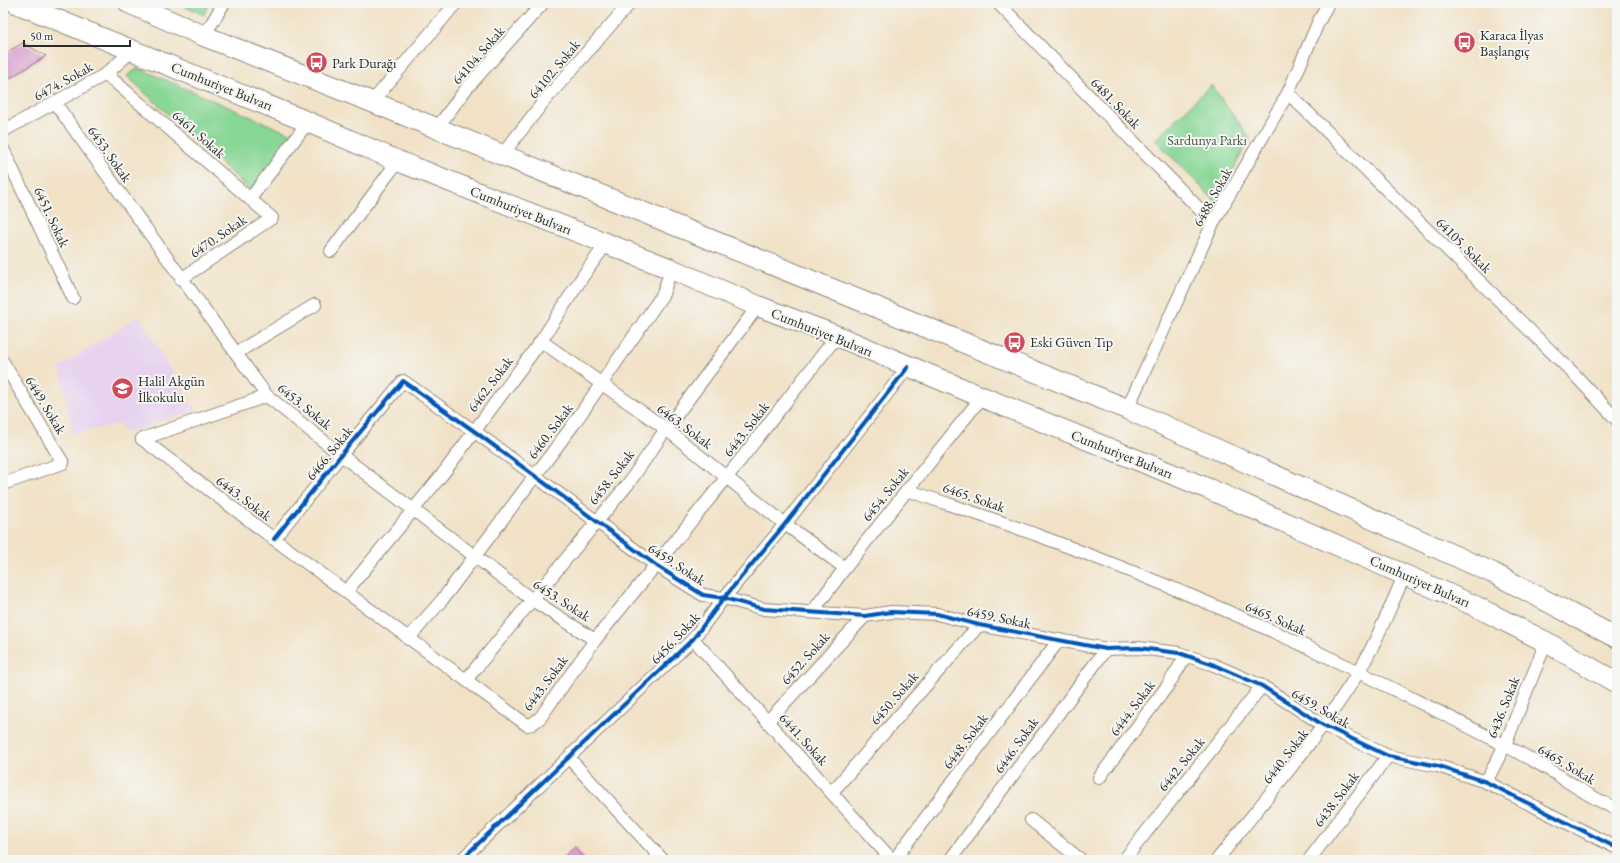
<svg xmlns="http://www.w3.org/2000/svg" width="1620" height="863" font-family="'EB Garamond',serif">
<rect width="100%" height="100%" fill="#f6f6f2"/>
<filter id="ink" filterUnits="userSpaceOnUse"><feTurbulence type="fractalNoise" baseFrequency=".025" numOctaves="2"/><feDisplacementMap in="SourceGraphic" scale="8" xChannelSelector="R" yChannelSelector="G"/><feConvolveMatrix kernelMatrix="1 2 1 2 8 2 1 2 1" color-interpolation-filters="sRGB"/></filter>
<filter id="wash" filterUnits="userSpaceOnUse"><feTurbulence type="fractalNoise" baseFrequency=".012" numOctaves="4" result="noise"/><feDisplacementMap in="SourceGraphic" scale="16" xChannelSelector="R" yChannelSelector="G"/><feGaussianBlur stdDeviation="0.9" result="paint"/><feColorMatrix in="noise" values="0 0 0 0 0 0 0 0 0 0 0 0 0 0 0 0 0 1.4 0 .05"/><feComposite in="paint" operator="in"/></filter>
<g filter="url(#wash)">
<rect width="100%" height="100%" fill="#f1e2c7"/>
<polygon fill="#e7d2ef" points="139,316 195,411 126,432 118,424 73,434 60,367"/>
<g fill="#88d796" stroke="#5a8160">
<polygon points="178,3 209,3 204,15"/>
<polygon points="138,68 293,135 251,191 127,76"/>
<polygon points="1211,85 1250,138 1216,202 1155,140"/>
</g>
<g id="blocks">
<g fill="#d79bcc">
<polygon points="23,43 46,56 3,82 3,54"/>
<polygon points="575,847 586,860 560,860"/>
</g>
</g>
</g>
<g filter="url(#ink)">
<use href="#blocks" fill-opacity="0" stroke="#8e8679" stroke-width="1"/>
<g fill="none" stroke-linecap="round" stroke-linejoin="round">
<defs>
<g id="minor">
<polyline points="998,3 1213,223"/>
<polyline points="204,36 224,3"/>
<polyline points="106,74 272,218 181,279"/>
<polyline points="1288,93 1574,374 1617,420"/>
<polyline points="372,102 456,3"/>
<polyline points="55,103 267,396 341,455 531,599 595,640"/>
<polyline points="437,128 466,89 543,3"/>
<polyline points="3,131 106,74 133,50"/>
<polyline points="3,149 73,298"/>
<polyline points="502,155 545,100 630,3"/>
<polyline points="250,199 308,122"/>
<polyline points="331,251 398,161"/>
<polyline points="541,341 666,429 785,524 845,568"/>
<polyline points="236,353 315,305"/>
<polyline points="3,362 63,463 3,484"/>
<polyline points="1127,409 1213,223 1288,93 1318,23 1328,3"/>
<polyline points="142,439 274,539 527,725 532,724 540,718 595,640 727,477 837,336"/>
<polyline points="142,439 267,396"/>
<path d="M907,490C950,505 994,519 1037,535C1147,576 1256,621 1361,673C1418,702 1476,729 1532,760C1561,775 1587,797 1617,809"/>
<polyline points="274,539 341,455 403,381 474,431 657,566 703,595 724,598 764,609 865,616 891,612 937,614 979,625 1106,649 1139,648 1179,653 1214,665 1262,686 1323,725 1388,756 1438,766 1486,782 1617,848"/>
<polyline points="346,592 445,471 541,341 583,276 606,244"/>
<polyline points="813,611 845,568 982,397"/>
<polyline points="408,639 442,600 573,425 663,294 671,269"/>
<polyline points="693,639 892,860"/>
<polyline points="466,680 628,484 666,429 758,306"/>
<polyline points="768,721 865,616"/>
<polyline points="569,758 663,860"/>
<polyline points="1099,778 1168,685 1186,656"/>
<polyline points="1486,782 1505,745 1546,642"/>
<polyline points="832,792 979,625"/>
<polyline points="1031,820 1081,860"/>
<polyline points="461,860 693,639 724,598 785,524 908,367"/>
<polyline points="894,860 1059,640"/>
<polyline points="950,860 1106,649"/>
<polyline points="1124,860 1262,686"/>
<path d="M1217,860C1265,799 1317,739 1358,673C1377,642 1390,607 1405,574"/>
<polyline points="1309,860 1388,756"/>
</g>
<g id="trunk">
<polyline points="16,3 308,122 398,161 671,269 758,306 837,336 982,397 1209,489 1473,605 1546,642 1617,683"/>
<polyline points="129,3 204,36 372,102 1127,409 1493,573 1617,638"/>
</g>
</defs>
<use href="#minor" stroke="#8e8679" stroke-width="14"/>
<use href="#trunk" stroke="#8e8679" stroke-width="22"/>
<use href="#minor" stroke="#fff" stroke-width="12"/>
<use href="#trunk" stroke="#fff" stroke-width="20"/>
<defs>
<g id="cycleway">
<polyline points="274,539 341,455 403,381 474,431 657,566 703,595 724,598 764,609 865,616 891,612 937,614 979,625 1106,649 1139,648 1179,653 1214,665 1262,686 1323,725 1388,756 1438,766 1486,782 1617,848"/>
<polyline points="461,860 693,639 724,598 785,524 908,367"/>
</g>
</defs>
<use href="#cycleway" stroke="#f6f6f2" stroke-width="6"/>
<use href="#cycleway" stroke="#0057b8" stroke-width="4"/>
</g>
</g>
<defs>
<symbol id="bus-disc" viewBox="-11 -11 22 22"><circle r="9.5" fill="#d1495b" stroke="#f6f6f2"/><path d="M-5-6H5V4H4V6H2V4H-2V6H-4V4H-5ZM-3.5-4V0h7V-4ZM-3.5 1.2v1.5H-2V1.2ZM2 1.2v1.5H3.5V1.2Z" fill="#fff"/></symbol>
<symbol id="school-disc" viewBox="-11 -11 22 22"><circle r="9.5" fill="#d1495b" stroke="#f6f6f2"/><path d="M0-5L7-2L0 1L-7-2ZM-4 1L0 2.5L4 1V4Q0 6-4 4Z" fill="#fff"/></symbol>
</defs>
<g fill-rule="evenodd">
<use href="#bus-disc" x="1452" y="30" width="25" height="25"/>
<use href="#bus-disc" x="304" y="50" width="25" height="25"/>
<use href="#bus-disc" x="1002" y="330" width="25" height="25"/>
<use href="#school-disc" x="110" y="376" width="25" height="25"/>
</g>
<g text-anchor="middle" stroke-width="4" stroke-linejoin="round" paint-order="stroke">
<g font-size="14" fill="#2b2b2b" stroke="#f6f6f2" text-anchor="start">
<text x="1480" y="40">Karaca İlyas<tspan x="1480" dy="16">Başlangıç</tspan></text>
<text x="332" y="68">Park Durağı</text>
<text x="1030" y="347">Eski Güven Tıp</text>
<text x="138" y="386">Halil Akgün<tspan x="138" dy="16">İlkokulu</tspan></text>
</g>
<g font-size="14" fill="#2b2b2b" stroke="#f6f6f2">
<text transform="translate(478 55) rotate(-49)" y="5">64104. Sokak</text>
<text transform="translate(554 69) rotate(-50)" y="5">64102. Sokak</text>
<text transform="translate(63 81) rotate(-29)" y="5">6474. Sokak</text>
<text transform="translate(222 86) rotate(22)" y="5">Cumhuriyet Bulvarı</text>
<text transform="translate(1116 103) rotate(46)" y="5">6481. Sokak</text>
<text transform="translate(199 134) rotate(41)" y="5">6461. Sokak</text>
<text transform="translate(110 154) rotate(55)" y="5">6453. Sokak</text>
<text transform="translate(1212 197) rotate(-61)" y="5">6488. Sokak</text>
<text transform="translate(521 210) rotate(22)" y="5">Cumhuriyet Bulvarı</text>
<text transform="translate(52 217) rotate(65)" y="5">6451. Sokak</text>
<text transform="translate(218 236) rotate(-34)" y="5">6470. Sokak</text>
<text transform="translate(1464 245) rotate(45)" y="5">64105. Sokak</text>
<text transform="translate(822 332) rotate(22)" y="5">Cumhuriyet Bulvarı</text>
<text transform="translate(490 384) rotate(-53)" y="5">6462. Sokak</text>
<text transform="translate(46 405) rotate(59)" y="5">6449. Sokak</text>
<text transform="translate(305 406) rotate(39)" y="5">6453. Sokak</text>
<text transform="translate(685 426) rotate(37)" y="5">6463. Sokak</text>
<text transform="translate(746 429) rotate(-52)" y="5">6443. Sokak</text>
<text transform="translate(550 431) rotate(-53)" y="5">6460. Sokak</text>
<text transform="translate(329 453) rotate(-51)" y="5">6466. Sokak</text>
<text transform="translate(1122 454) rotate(22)" y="5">Cumhuriyet Bulvarı</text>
<text transform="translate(611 477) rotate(-52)" y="5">6458. Sokak</text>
<text transform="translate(885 494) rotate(-51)" y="5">6454. Sokak</text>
<text transform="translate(974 497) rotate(19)" y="5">6465. Sokak</text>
<text transform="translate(244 498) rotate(37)" y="5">6443. Sokak</text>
<text transform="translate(677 564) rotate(33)" y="5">6459. Sokak</text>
<text transform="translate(1420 581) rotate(24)" y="5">Cumhuriyet Bulvarı</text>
<text transform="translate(562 600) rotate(33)" y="5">6453. Sokak</text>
<text transform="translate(999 617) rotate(12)" y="5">6459. Sokak</text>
<text transform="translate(1276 618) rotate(24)" y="5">6465. Sokak</text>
<text transform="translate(675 638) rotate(-47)" y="5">6456. Sokak</text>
<text transform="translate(805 658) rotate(-48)" y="5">6452. Sokak</text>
<text transform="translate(545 683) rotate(-53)" y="5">6443. Sokak</text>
<text transform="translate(894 698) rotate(-49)" y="5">6450. Sokak</text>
<text transform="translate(1503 707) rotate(-68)" y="5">6436. Sokak</text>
<text transform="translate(1132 708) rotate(-53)" y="5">6444. Sokak</text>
<text transform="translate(1321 708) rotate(30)" y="5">6459. Sokak</text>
<text transform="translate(804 739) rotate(48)" y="5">6441. Sokak</text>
<text transform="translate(965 741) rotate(-53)" y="5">6448. Sokak</text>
<text transform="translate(1016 745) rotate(-54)" y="5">6446. Sokak</text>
<text transform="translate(1285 756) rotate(-52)" y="5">6440. Sokak</text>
<text transform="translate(1181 764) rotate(-51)" y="5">6442. Sokak</text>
<text transform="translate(1567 764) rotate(31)" y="5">6465. Sokak</text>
<text transform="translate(1336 799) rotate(-53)" y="5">6438. Sokak</text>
</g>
<g font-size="14" fill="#425646" stroke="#f6f6f2">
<text x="1207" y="145">Sardunya Parkı</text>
</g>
</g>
<rect width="1620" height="863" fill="none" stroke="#f6f6f2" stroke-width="16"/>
<path d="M24 40v6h106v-6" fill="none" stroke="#2b2b2b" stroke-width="2"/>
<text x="30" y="40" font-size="12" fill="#2b2b2b" stroke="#f6f6f2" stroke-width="3" paint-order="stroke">50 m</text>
</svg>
